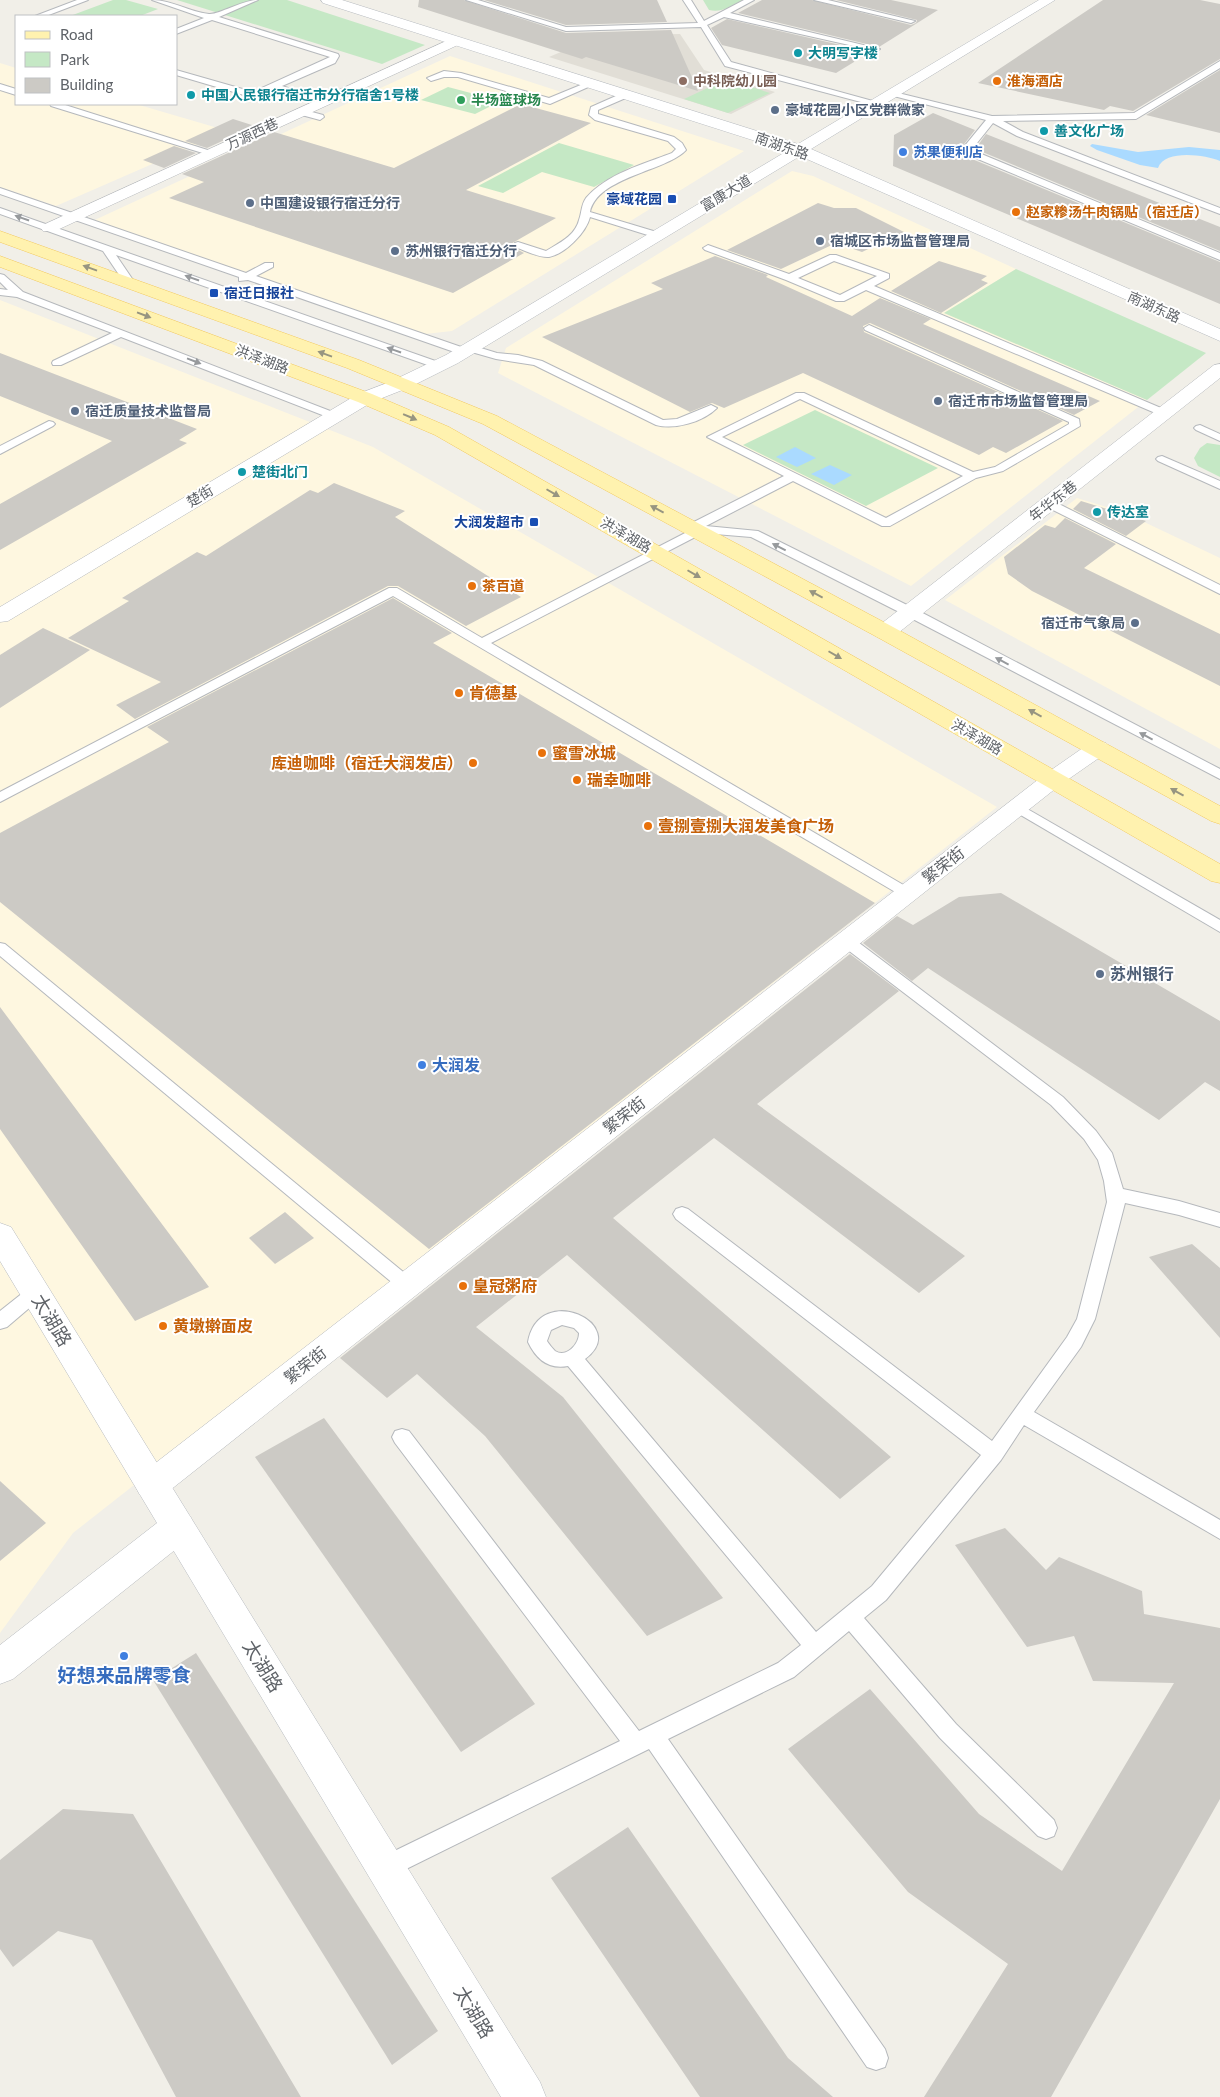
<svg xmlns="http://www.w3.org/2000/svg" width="1220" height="2097" font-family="Lato,'Noto Sans SC',sans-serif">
<rect width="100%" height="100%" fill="#f1efe8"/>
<g fill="#fef7e0">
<polygon points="450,56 744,151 452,331 407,336 86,224"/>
<polygon points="0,63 16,68 16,104 136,104 228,131 56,206 0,187"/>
<polygon points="792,171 813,176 1016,269 945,313 1147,400 911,586 498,373 506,348"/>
<polygon points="0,300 373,447 997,807 73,1533 0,1633"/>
<polygon points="1077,498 1123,512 1220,558 1220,749 945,600"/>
</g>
<polygon fill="#e1ded6" points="680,34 704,70 775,92 731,114 549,57 601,35"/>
<g fill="#c5e8c5">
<polygon points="113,0 126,0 158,9 140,16 70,16"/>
<polygon points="177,0 287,0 425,45 382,64"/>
<path d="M703,0H743C731,6 722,13 709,10Z"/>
<polygon points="727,79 770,93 728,113 684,99"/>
<polygon points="448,87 501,101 475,114 421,100"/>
<polygon points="559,143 634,165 594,187 542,172 503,193 478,186"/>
<polygon points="1016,269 1206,353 1147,400 944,313"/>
<polygon points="815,410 938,468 866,506 743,445"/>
<polygon points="1207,443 1220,445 1220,477 1198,466 1194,458 1200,448"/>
</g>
<g fill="#aadaff">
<path d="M1092,144L1138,152L1189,147L1220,150V161C1205,155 1165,149 1158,168L1140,165L1097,150L1090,146Z"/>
<polygon points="795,447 816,458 797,467 776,457"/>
<polygon points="830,465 852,475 834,485 811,474"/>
</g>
<g fill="#cccac5">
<polygon points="419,0 464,0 566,33 671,30 698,91 586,57 582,59 418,7"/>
<polygon points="484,0 657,0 667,22 566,25"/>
<polygon points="762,0 812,0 911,25 916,23 917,20 836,0 891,0 938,10 879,47 738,13"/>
<polygon points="1103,0 1200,0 1220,4 1220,59 1133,111 1110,106 1104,110 978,83"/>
<polygon points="727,19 871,52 862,57 856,56 854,62 836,73 722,45 711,28"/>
<polygon points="1220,70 1220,133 1146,115"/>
<polygon points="521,104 591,123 466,190 556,218 509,245 524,253 453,293 169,198 204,182 182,174 274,132 394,168"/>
<polygon points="933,113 975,130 961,148 972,159 1220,262 1220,304 893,166 894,135"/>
<polygon points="233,119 255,126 207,148 185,141"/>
<polygon points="986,134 1220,227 1220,251 980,151 976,148"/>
<polygon points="174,146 196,153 164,168 143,160"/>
<polygon points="818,203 834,208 856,208 904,232 862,252 836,243 781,269 727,250"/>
<polygon points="715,256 768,275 766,277 852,316 880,298 931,319 923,324 1100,401 1074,415 870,323 863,326 864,332 1063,421 1006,453 993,447 979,455 803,373 724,408 712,403 690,412 542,337 663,289 651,283"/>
<polygon points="939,261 987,276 981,280 988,283 941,313 891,291"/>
<polygon points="0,353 197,429 179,440 187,443 0,550 0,504 112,441 0,396"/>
<polygon points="334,483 405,511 395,517 521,597 466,626 398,586 388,586 135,719 116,705 161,682 68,638 129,601 122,598 197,552 206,556 310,490 318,493"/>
<polygon points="1081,501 1146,521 1126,536 1073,509"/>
<polygon points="1065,518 1116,544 1084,568 1220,634 1220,686 1032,591 1008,574 1004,557 1045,525 1055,528"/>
<polygon points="393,598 452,633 433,643 875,903 429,1249 0,902 0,833 169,742 147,727"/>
<polygon points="43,628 90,650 0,708 0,655"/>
<polygon points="1001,893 1220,1021 1220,1091 1205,1082 1159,1120 928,968 912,981 863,943 897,916 913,925 959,897"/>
<polygon points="850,954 899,991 757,1104 965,1256 919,1293 714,1138 613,1218 891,1457 840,1499 567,1255 476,1327 563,1397 723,1598 647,1636 485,1436 417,1374 387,1398 340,1358"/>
<polygon points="0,1007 61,1089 209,1287 135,1321 0,1129"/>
<polygon points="285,1212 314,1238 275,1264 249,1238"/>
<polygon points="1192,1244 1220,1268 1220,1338 1149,1257"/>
<polygon points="324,1418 535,1704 461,1752 255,1457"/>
<polygon points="0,1481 46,1523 0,1561"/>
<polygon points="1005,1528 1046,1570 1059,1557 1142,1591 1144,1614 1220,1628 1220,1799 1051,2097 924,2097 1008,1964 908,1892 788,1749 870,1689 979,1814 1062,1871 1174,1683 1093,1681 1074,1636 1027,1647 955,1545"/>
<polygon points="196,1653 438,2031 392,2065 153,1680"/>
<polygon points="63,1809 133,1814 301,2097 176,2097 92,1940 58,1931 13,1967 0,1949 0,1860"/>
<polygon points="628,1827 788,2058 833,2097 700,2097 551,1878"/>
</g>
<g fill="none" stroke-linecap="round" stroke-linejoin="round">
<defs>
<g id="lane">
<polygon points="77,0 88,0 46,16 35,16"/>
<path d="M152,0C173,0 189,12 209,14C219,15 242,0 258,0L219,17L338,54L339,56L335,63L282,86L328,101L324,104L275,89L254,98L176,75V70L253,92L330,57L212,20L176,34V29L204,18Z"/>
<polygon points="466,0 478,0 566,27 698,23 683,0 691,0 704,21 744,0 754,0 730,13 880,49 876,51 724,17 707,25 731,62 880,103 876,106 725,66 701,27 566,31"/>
<polygon points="814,0 828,0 915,21 911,23"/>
<polygon points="1220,61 1220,68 1136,119 1003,121 1023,132 1220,208 1220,214 1017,136 993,123 973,148 979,153 1220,253 1220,260 973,157 963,148 986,120 886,94 890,91 992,116 1134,113"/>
<polygon points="444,71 461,73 549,98 588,82 595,84 550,104 458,77 444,77 431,81 427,78"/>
<polygon points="0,84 16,89 16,95 0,90"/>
<path d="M625,92L628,93V97L598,110V114L674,137L682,143L686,150C667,171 597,177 590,212L660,233V237H654L590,217C586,233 565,254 549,257C539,258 524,250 515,247V243L518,242L546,251C559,243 575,236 579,220C582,212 581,205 586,198C606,174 644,164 672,153L676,149L668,141L595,120L589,115L591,107Z"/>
<polygon points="50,104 62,104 217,153 215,155 209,155 51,106"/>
<polygon points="301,109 323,115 324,117 320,120 298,114 297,112"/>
<path d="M0,188L246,273L265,263H273V267L256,276L467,349V346L471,345L497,353L518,355L542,361L663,420L677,419L711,405L717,408C703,422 675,430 656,425L534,365L496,359L468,351V354H460L248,280L239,281V277L0,194Z"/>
<polygon points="0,208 444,364 445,366 440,369 436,368 116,255 135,283 130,286 126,285 103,251 0,214"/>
<path d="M708,245L789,274L830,255H836L889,274V278L874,286L1168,411L1170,413L1164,416L1160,415L866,290L844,301H836L786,280L705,250L703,248ZM834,261L877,276L840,295L798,278Z"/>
<polygon points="0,274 4,275 23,292 338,414 340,416 338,418 330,418 121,337 61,365 53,365 52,363 53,361 112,333 17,297 0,295 0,289 8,290 0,282"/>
<path d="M869,325L1079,419L1080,426L1003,471L976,478L890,526H882L793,481L706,526L758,531L915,609L1220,769V779L905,615L751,537L703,533L491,643L912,890L915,893L912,896H902L393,596L0,802V792L389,588H397L482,638L689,531L686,528L688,525L784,476L707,437L796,393H804L973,472L995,467L1069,424V422L865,330L864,328ZM800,399L963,476L886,518L722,437Z"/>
<polygon points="49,421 53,422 55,424 53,426 0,454 0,446"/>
<polygon points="1200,425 1220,434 1220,441 1196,430 1194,428 1196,426"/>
<polygon points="1162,456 1220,481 1220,489 1158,461 1156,459 1158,457"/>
<polygon points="1049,499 1220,585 1220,594 1045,506 1043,503 1045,500"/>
<polygon points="1017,803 1220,920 1220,932 1012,810 1010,807 1012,804"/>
<path d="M845,935L850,936L1063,1097L1096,1131L1112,1153L1123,1189L1179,1201L1220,1213V1227L1179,1215L1125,1203L1095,1319L1081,1347L1034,1412L1220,1520V1539L1024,1425L1001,1460L886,1600L864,1618L956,1724L1054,1820L1057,1828L1054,1836L1046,1839L1038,1836L940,1738L849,1631L794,1677L668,1739L885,2049L888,2058L885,2067L876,2070L867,2067L649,1749L394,1875L386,1878L378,1875L375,1867L378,1859L620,1741L395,1443L392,1437L395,1431L402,1429L409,1431L639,1731L778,1663L801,1645L568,1366C549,1370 536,1359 528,1342C539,1280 632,1325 585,1359L816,1632L872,1586L981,1455L676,1219L673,1214L676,1209L682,1207L688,1209L992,1441L1067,1337L1077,1319L1107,1202L1104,1181L1098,1160L1084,1139L1051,1105L840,944L837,940L840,936ZM562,1325L574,1328L579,1333C579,1344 567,1358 555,1351C552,1348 549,1344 547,1341L551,1330Z"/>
<polygon points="0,943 5,944 413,1280 416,1285 413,1290 407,1292 401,1290 0,956"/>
<polygon points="35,1286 41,1288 44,1293 41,1298 7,1327 0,1329 0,1311 29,1288"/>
</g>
<g id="street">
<polygon points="455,37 462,41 460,44 55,231 43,231 41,228 43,225"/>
<polygon points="1220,364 1220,378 893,637 885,639 877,637 874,632 877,627 1214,365"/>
<polygon points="403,377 410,379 412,383 410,387 372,402 8,621 0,622 0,607 358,394"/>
<polygon points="1098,741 1106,743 1110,748 1106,753 1060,785 916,899 164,1495 152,1499 140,1495 135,1485 140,1475 1044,775 1090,743"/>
<polygon points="178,1512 190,1516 195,1527 190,1538 13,1679 0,1684 0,1645 166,1516"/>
</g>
<g id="secondary">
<polygon points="321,0 342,0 798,144 1039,0 1055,0 811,149 1220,329 1220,341 800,156 458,363 410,387 403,389 396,387 394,383 396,379 446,355 787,151 323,3"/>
<polygon points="0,1223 11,1227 540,2082 546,2097 501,2097 0,1261"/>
</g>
<g id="primary">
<polygon points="0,231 359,360 497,416 893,627 1220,806 1220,824 1211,821 877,637 483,424 347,368 0,242"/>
<polygon points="0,256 372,394 449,427 1220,864 1220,883 1211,881 435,435 358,402 0,267"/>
</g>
</defs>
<use href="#lane" stroke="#b5b8bc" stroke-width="2"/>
<use href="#street" stroke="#b5b8bc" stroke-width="1"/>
<use href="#secondary" stroke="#b6babf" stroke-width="1"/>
<use href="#primary" stroke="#f2c960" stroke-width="1"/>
<use href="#lane" fill="#fff" fill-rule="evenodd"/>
<use href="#street" fill="#fff" fill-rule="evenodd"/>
<use href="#secondary" fill="#fff" fill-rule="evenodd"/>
<use href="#primary" fill="#fff2af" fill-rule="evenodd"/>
</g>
<defs><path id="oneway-solid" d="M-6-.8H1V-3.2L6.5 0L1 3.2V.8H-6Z" transform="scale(1.25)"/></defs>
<g fill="#979a9d">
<use href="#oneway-solid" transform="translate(22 218) rotate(-161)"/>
<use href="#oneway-solid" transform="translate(192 278) rotate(-161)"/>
<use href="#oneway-solid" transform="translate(394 350) rotate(-161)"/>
<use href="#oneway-solid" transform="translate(194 361) rotate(21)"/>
<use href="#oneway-solid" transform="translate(779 547) rotate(-153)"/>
<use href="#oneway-solid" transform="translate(1002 661) rotate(-152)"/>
<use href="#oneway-solid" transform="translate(1146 736) rotate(-152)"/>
</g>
<g fill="#979581">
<use href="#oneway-solid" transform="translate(90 268) rotate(-160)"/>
<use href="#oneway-solid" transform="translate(144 315) rotate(21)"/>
<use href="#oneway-solid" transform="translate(325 354) rotate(-160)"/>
<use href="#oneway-solid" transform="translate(410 417) rotate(23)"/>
<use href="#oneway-solid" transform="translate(553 493) rotate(30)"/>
<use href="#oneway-solid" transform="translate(657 509) rotate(-152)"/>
<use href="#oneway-solid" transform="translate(694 574) rotate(30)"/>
<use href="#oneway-solid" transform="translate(816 594) rotate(-152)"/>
<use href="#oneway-solid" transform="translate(835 655) rotate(30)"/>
<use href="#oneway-solid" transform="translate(1035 713) rotate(-151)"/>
<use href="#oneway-solid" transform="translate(1177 792) rotate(-151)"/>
</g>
<g fill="#0f9aa8" stroke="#fff" stroke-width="2">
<circle cx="798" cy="53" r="5"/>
<circle cx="191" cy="95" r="5"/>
<circle cx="1044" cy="131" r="5"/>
<circle cx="242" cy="472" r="5"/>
<circle cx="1097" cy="512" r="5"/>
</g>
<circle fill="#8d6e63" stroke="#fff" stroke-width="2" cx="683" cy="81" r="5"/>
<g fill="#e8710a" stroke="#fff" stroke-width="2">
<circle cx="997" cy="81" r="5"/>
<circle cx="1016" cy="212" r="5"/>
<circle cx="472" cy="586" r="5"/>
<circle cx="459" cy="693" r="5"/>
<circle cx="542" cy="753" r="5"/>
<circle cx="473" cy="763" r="5"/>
<circle cx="577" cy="780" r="5"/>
<circle cx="648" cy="826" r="5"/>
<circle cx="463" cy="1286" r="5"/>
<circle cx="163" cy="1326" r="5"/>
</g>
<circle fill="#2e9e5b" stroke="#fff" stroke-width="2" cx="461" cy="100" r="5"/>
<g fill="#5c6f8a" stroke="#fff" stroke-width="2">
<circle cx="775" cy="110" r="5"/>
<circle cx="250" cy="203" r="5"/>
<circle cx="820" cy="241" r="5"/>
<circle cx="395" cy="251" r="5"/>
<circle cx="938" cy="401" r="5"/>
<circle cx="75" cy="411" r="5"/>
<circle cx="1135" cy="623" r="5"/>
<circle cx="1100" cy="974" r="5"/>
</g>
<g fill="#3f7fe0" stroke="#fff" stroke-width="2">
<circle cx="903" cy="152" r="5"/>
<circle cx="422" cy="1065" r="5"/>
<circle cx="124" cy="1656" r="5"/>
</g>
<g fill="#1a4fb4" stroke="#fff" stroke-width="2">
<rect x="667" y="194" width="10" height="10" rx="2.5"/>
<rect x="209" y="288" width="10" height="10" rx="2.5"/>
<rect x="529" y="517" width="10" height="10" rx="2.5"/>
</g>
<g text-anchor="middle" stroke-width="4" stroke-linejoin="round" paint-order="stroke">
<g font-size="14" font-weight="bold" fill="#0d838f" stroke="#fff" text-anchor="start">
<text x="808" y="58">大明写字楼</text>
<text x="201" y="100">中国人民银行宿迁市分行宿舍1号楼</text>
<text x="1054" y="136">善文化广场</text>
<text x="252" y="477">楚街北门</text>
<text x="1107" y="517">传达室</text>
</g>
<g font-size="14" font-weight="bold" fill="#785e54" stroke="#fff" text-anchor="start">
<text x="693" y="86">中科院幼儿园</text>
</g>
<g font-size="14" font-weight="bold" fill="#c56008" stroke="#fff" text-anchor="start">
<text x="1007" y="86">淮海酒店</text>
<text x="1026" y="217">赵家糁汤牛肉锅贴（宿迁店）</text>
<text x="482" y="591">茶百道</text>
</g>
<g font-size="14" font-weight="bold" fill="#27864d" stroke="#fff" text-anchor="start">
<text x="471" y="105">半场篮球场</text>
</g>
<g font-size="14" font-weight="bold" fill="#4e5e75" stroke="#fff" text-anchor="start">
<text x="785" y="115">豪域花园小区党群微家</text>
<text x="260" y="208">中国建设银行宿迁分行</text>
<text x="830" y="246">宿城区市场监督管理局</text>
<text x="405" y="256">苏州银行宿迁分行</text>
<text x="948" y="406">宿迁市市场监督管理局</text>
<text x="85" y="416">宿迁质量技术监督局</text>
<text x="1125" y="628" text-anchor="end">宿迁市气象局</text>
</g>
<g font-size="14" fill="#5f6368" stroke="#fff">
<text transform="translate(252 134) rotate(-25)" y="5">万源西巷</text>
<text transform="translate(782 146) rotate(19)" y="5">南湖东路</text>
<text transform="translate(726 193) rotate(-31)" y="5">富康大道</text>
<text transform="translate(1154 307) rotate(24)" y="5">南湖东路</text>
<text transform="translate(262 359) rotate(21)" y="5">洪泽湖路</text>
<text transform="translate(200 496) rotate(-31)" y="5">楚街</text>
<text transform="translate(1053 501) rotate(-38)" y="5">年华东巷</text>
<text transform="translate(626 535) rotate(30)" y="5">洪泽湖路</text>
<text transform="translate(977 737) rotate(30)" y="5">洪泽湖路</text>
</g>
<g font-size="14" font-weight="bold" fill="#366cbe" stroke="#fff" text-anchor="start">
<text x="913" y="157">苏果便利店</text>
</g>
<g font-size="14" font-weight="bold" fill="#164399" stroke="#fff" text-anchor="end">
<text x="662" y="204">豪域花园</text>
<text x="224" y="298" text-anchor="start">宿迁日报社</text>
<text x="524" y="527">大润发超市</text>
</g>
<g font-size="16" font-weight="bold" fill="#c56008" stroke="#fff" text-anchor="start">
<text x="469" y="699">肯德基</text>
<text x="552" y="759">蜜雪冰城</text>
<text x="463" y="769" text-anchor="end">库迪咖啡（宿迁大润发店）</text>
<text x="587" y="786">瑞幸咖啡</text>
<text x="658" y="832">壹捌壹捌大润发美食广场</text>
<text x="473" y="1292">皇冠粥府</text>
<text x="173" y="1332">黄墩擀面皮</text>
</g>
<g font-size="16" fill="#5f6368" stroke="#fff">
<text transform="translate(943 865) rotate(-38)" y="6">繁荣街</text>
<text transform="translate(624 1115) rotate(-38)" y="6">繁荣街</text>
<text transform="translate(305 1365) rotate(-38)" y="6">繁荣街</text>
</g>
<g font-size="16" font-weight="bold" fill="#4e5e75" stroke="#fff" text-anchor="start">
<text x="1110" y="980">苏州银行</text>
</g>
<g font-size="16" font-weight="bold" fill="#366cbe" stroke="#fff" text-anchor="start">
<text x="432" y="1071">大润发</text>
</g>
<g font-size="19" fill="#5f6368" stroke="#fff">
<text transform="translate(52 1320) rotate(59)" y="7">太湖路</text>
<text transform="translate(263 1666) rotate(58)" y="7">太湖路</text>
<text transform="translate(474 2012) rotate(59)" y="7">太湖路</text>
</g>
<g font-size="19" font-weight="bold" fill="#366cbe" stroke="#fff">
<text x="124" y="1682">好想来品牌零食</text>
</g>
</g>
<rect x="15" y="15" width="162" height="90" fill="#ffffff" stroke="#bfc1c3"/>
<rect x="25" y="31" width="25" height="8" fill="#fff2af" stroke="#bfc1c3"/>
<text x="60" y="40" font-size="15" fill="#5f6368">Road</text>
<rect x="25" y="52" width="25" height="15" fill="#c5e8c5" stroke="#bfc1c3"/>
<text x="60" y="65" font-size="15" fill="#5f6368">Park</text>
<rect x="25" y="78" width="25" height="15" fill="#cccac5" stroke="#bfc1c3"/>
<text x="60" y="90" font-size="15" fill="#5f6368">Building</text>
</svg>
